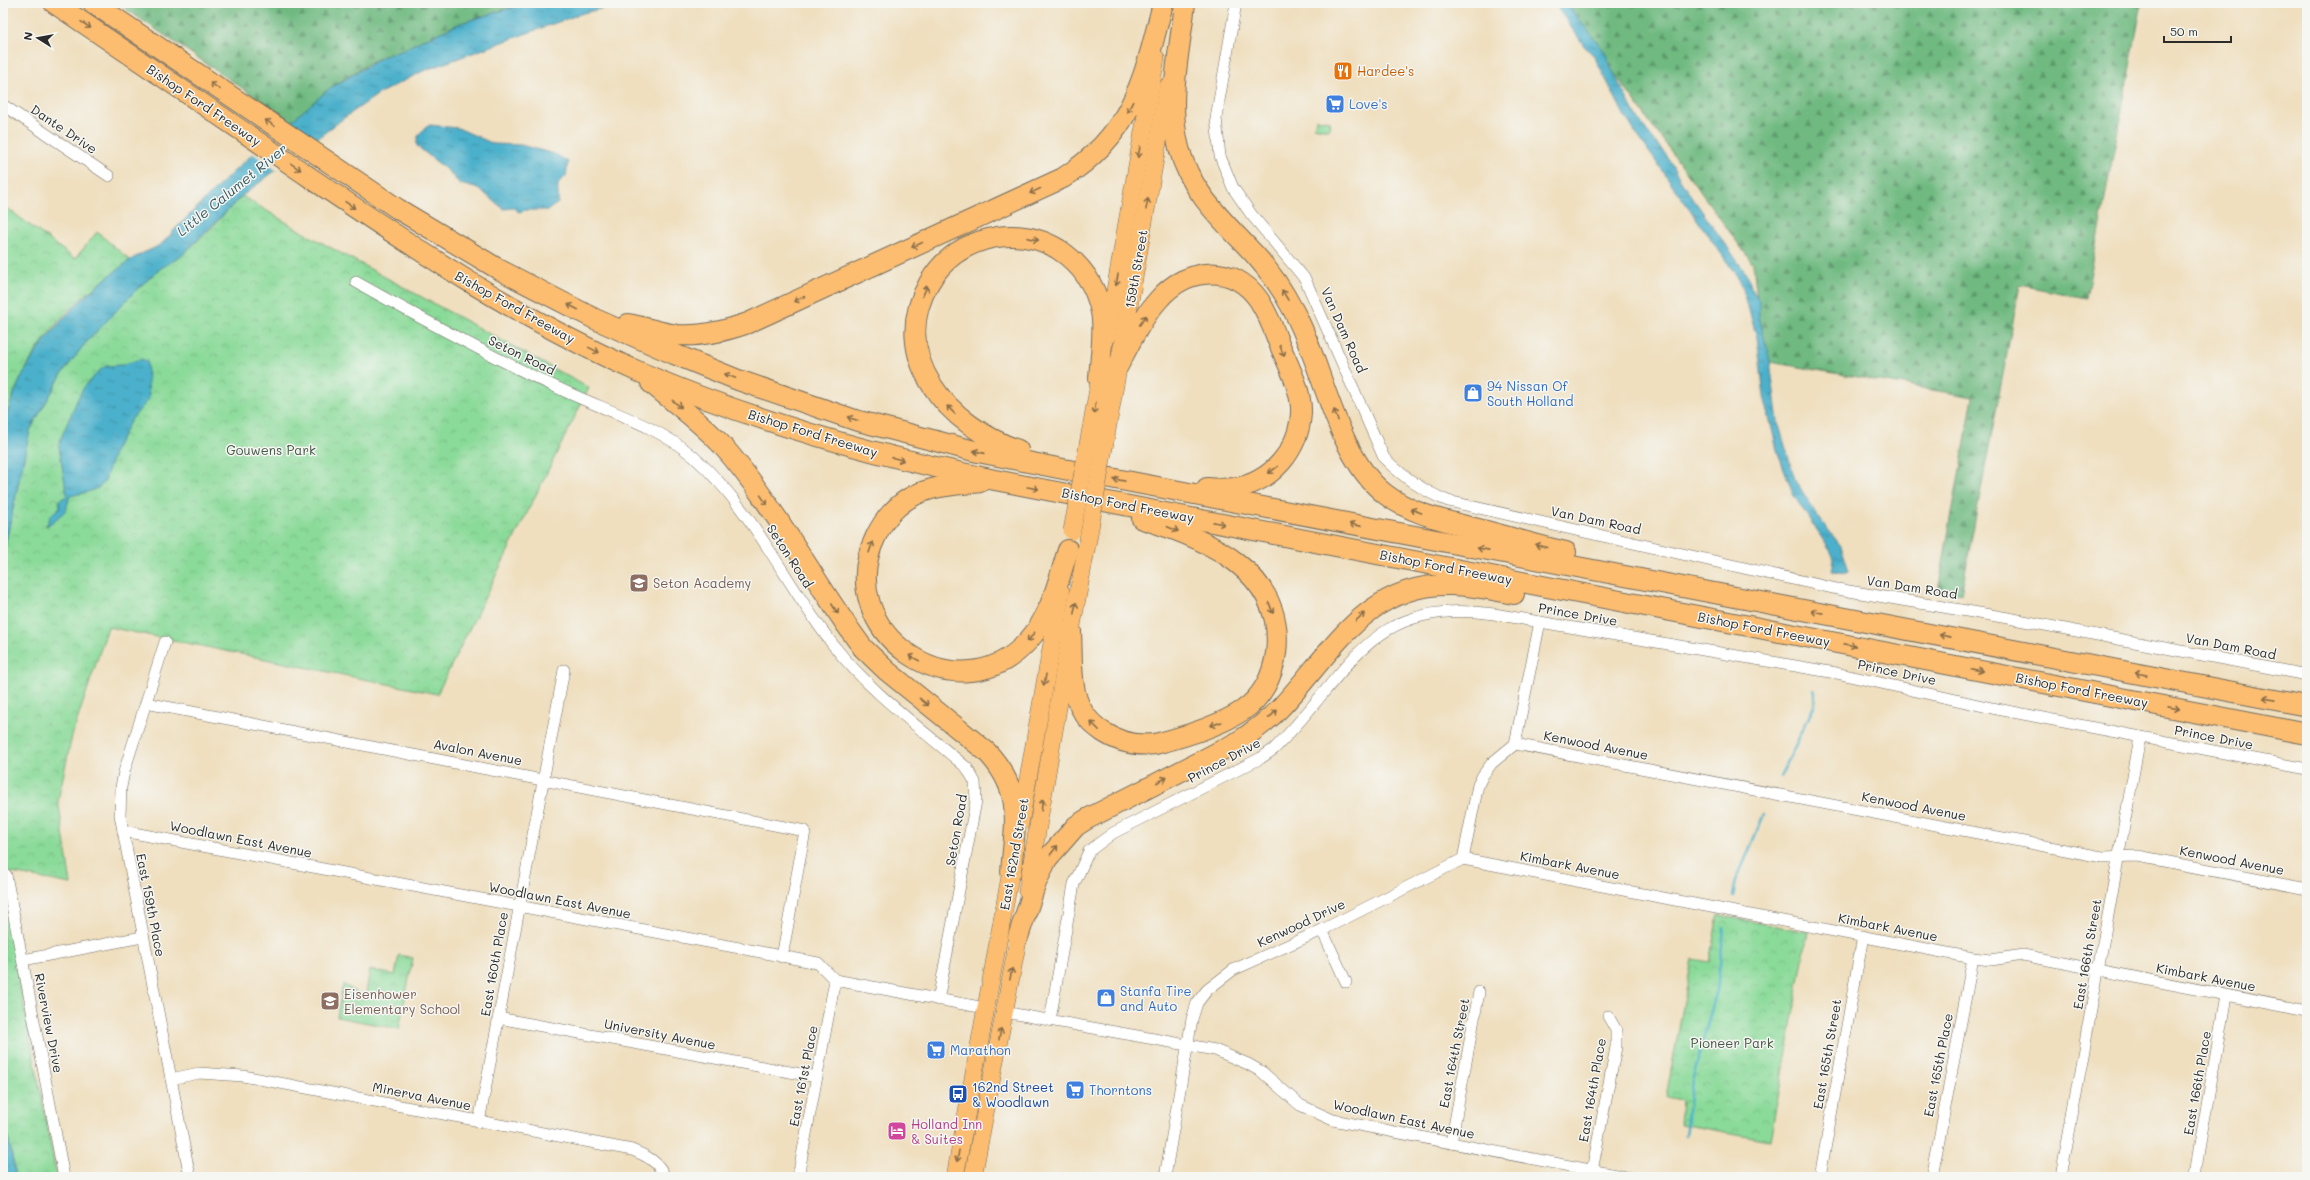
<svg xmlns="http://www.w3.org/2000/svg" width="2310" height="1180" font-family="Mali,sans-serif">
<defs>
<pattern id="forest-firs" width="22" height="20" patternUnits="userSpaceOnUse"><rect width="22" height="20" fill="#6fba81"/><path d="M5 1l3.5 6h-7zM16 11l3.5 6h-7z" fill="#5b976a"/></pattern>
<pattern id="park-crowns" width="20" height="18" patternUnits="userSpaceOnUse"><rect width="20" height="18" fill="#8ada99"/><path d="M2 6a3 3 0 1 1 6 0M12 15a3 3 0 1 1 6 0" fill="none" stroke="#77bb84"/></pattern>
<pattern id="water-ripples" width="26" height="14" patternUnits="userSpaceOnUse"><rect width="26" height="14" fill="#4bb0cb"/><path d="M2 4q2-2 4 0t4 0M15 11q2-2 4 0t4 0" fill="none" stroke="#3f8fa5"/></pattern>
</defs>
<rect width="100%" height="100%" fill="#f6f6f2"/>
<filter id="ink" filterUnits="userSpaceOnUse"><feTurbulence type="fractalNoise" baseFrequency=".025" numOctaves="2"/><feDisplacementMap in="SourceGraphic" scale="8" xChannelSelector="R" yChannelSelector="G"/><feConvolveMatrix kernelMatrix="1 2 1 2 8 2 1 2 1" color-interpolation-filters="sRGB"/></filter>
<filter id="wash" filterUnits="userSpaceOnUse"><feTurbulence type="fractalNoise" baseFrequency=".012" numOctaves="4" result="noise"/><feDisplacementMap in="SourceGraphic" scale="16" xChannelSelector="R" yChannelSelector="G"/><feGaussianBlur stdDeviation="0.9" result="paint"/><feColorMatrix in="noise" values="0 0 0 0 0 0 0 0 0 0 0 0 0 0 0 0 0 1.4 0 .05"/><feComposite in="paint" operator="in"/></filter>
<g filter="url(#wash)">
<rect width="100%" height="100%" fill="#efdfbf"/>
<g fill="url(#forest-firs)" stroke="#4d7256">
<polygon points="117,3 526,3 461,23 414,44 404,50 384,56 371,62 329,89 292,122"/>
<polygon points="1563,3 2142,3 2086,298 2020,285 1961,594 1938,590 1973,397 1764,361 1753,264"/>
</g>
<g fill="url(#park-crowns)" stroke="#5a8262">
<polygon points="1316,119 1330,121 1329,130 1314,127"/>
<polygon points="242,196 304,233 589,388 437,694 108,627 72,736 58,800 71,884 12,873 3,874 3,555 30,430 62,374 83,346 105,321 136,290 161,268 180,257 209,230"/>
<path d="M3,205L75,259L97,232L130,260C109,277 85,293 66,313C36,345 11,388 3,431Z"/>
<polygon points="3,897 57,1177 16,1177 3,1111"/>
<polygon points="1718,915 1808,932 1770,1140 1680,1124 1682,1100 1666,1097 1692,959 1709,962"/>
<polygon points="399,955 413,958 399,1029 337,1017 343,984 365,998 370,970 395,975"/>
</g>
<g fill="url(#water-ripples)" stroke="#3b6e7b">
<path d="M527,3H626L583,13L423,71L380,93L344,118L242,196L180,257L161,268L136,290L83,346L62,374L30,430L3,555V431C17,358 71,303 129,261C147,248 158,252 173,231L239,166L329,89L384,56L404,50L414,44L461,23Z"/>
<polygon points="1554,3 1566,3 1605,52 1611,68 1634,112 1651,137 1667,156 1682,183 1748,276 1751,287 1759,301 1759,316 1770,361 1778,422 1795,479 1816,514 1841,546 1849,571 1845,573 1832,571 1834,559 1831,552 1794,496 1777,450 1764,396 1757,338 1742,286 1737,276 1635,132 1624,115 1594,56 1585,47"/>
<path d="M430,125L458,128L494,144L521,145L540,150L557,155L568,162L566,177C553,182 560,193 558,203L548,210H526L519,212L514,208L504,209L479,189L460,184L448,171L417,146C415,137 422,129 430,125Z"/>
<path d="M140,359L147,361L149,399L131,420L115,450L105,480L100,487L88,492L70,496L66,510C62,514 51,524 46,526L51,515L60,507L59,500L67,496L59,447L61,438L78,398L84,387L100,370L106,366L122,365Z"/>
<polygon points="3,1111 16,1177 3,1177"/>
</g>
<polygon fill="#efdfbf" points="290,121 318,141 279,172 252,153"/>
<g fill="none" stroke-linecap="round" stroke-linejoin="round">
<g stroke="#4bb0cb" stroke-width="2.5">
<polyline points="1780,778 1814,706 1815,693 1814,690"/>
<polyline points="1733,896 1736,881 1764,814"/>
<polyline points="1685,1136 1692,1080 1717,990 1724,928"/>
</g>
</g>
</g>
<g filter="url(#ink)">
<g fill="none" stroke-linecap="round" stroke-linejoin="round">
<defs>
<g id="street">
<path d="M1236,3L1216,118L1220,156L1233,188L1251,214L1305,279L1384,458C1403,477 1423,491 1448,501L1837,589L2008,618L2307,675"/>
<polyline points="3,105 109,176"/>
<path d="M356,282C422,319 489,356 558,388C603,410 656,424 694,457C754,510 785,584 834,646C872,694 922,729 967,768L975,782L976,801L938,1000"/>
<polyline points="165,642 124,772 121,787 120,815 190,1177"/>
<polyline points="146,703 805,831 782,957"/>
<polyline points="1515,744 2102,857 2138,856 2307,889"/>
<polyline points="123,831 818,963 835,980 985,1008"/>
<polyline points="1463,859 1973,958 1991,960 2023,955 2307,1011"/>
<polyline points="1463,859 1478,785 1483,775 1492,763 1515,744 1540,622"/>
<polyline points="6,875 64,1177"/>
<polyline points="1322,930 1346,982"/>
<polyline points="23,960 142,937"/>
<polyline points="1004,1012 1215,1050 1248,1064 1262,1072 1300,1105 1333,1120 1626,1177"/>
<polyline points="498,1018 817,1077"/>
<path d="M1050,1020L1074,884L1089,851L1113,833L1261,758L1274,749C1350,674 1368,596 1494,614L1836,673L1992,708L2307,769"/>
<path d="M171,1079L199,1073L243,1076L632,1150C647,1156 659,1162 665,1177"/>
<polyline points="479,1122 564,670"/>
<polyline points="1451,1143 1479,992"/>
<polyline points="2195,1174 2226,996"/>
<polyline points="1591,1176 1616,1047 1616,1030 1608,1016"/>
<polyline points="798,1177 835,980"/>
<polyline points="1165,1177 1192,1019 1197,1003 1207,990 1233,970 1322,930 1463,859"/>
<polyline points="1820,1177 1863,936"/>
<polyline points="1932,1177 1973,958"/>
<polyline points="2061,1177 2140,737"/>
</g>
<g id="primary">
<polyline points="1107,336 1156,58"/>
<polyline points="1089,439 1102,366"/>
<polyline points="1105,442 1168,86"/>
<polyline points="1020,824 1061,592"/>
<polyline points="1027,891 1071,631 1089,534"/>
<polyline points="955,1177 1013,860"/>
<polyline points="973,1177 1021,924"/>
</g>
<g id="highway">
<path d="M54,3C137,59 219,115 302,172C410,245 517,318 637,371C752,421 873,455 995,480L2307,734"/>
<polyline points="93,3 398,209 500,270 595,319 674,354 738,380 855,420 978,452 1058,468 2307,706"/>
<path d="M1185,3C1180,50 1167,101 1179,148C1191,194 1225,222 1256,256C1270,272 1282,289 1292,308C1323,363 1335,455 1385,494C1413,516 1452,522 1486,531C1513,538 1539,546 1566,552"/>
<path d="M628,324C645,327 661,333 677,335C702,337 725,331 748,323L1063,178C1133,133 1144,79 1163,3"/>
<path d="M1118,366C1130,343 1141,319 1159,299C1187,267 1233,263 1259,300C1267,313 1273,327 1278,341C1287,363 1302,389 1301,413C1299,450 1271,483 1234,488C1225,489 1215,489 1207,488"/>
<path d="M651,383C675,403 699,421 720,443C776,505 813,582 863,648L887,671L987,752C1024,792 1015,822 1011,872"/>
<path d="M1018,450C949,426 887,357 929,283C944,257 968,242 997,237C1018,234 1040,238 1058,249C1081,264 1096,286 1101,312C1105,331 1100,359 1099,379"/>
<path d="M980,482C959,485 935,485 915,495C898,503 884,519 876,536C829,631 957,720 1028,641C1051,616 1058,581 1068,550"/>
<path d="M1071,631C1072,649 1071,668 1074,686C1079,726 1118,748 1155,744C1183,737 1217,727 1242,711C1262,698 1273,676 1276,653C1286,572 1206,538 1142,519"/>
<path d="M1018,937L1036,883L1047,859L1076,826L1087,819L1236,743C1253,732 1269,720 1283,705C1333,651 1367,583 1451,585C1472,585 1493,590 1514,594"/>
</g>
</defs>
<use href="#street" stroke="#706a5f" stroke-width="12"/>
<use href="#primary" stroke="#706a5f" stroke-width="18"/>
<use href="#highway" stroke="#706a5f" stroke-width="22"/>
<use href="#street" stroke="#fff" stroke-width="11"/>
<use href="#primary" stroke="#fcbd6f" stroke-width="17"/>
<use href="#highway" stroke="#fcbd6f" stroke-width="20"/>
<defs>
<g id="primary-bridge">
<polyline points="1072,531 1089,439"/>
<polyline points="1089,534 1105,442"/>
</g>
</defs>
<use href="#primary-bridge" stroke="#706a5f" stroke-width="18" stroke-linecap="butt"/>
<use href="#primary-bridge" stroke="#fcbd6f" stroke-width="17"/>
</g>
<defs><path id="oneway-shaft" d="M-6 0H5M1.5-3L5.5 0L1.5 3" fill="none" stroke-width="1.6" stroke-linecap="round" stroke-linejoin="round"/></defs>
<g stroke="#896d4a">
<use href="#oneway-shaft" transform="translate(86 25) rotate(34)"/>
<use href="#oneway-shaft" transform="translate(215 86) rotate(-146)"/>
<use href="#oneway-shaft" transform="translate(1130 107) rotate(118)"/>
<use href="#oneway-shaft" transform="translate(270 123) rotate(-146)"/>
<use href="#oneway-shaft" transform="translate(1139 152) rotate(100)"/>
<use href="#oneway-shaft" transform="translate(296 167) rotate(34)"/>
<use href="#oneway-shaft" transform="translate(1035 191) rotate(155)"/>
<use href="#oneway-shaft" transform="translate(1147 204) rotate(-80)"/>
<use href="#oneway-shaft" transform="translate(350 205) rotate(35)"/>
<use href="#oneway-shaft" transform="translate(1033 239) rotate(13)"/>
<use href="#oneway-shaft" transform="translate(917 245) rotate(155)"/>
<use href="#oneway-shaft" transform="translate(1117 280) rotate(100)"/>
<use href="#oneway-shaft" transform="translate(925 291) rotate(-65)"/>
<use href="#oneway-shaft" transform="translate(1285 295) rotate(-120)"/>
<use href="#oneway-shaft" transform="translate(799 299) rotate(155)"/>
<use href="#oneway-shaft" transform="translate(573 307) rotate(-153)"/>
<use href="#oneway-shaft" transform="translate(1143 320) rotate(-56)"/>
<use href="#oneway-shaft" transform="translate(594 350) rotate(26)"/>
<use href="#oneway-shaft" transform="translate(1282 351) rotate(68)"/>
<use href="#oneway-shaft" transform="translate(730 376) rotate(-159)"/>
<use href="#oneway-shaft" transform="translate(677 404) rotate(38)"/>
<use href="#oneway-shaft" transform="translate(1095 408) rotate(99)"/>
<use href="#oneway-shaft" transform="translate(951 410) rotate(-134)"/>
<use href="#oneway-shaft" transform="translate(1336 415) rotate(-111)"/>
<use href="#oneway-shaft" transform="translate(853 419) rotate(-162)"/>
<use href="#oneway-shaft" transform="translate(979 452) rotate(-167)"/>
<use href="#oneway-shaft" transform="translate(898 459) rotate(15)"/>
<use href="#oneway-shaft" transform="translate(1273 470) rotate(143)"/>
<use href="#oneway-shaft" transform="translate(1119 480) rotate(-169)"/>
<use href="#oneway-shaft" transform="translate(1033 488) rotate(10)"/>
<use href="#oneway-shaft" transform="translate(764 500) rotate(55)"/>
<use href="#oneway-shaft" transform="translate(1416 511) rotate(-160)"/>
<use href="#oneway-shaft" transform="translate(1219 523) rotate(11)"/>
<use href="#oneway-shaft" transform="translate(1355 525) rotate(-169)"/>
<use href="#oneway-shaft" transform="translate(1173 529) rotate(23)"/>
<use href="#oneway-shaft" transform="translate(1541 546) rotate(-165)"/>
<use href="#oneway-shaft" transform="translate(871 547) rotate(-71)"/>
<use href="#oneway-shaft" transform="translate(1483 549) rotate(-169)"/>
<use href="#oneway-shaft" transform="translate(1075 608) rotate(-79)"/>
<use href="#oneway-shaft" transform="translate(1271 608) rotate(70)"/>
<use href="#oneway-shaft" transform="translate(835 609) rotate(57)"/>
<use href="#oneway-shaft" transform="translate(1817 612) rotate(-169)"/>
<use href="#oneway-shaft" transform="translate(1360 617) rotate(-42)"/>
<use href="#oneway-shaft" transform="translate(1945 636) rotate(-169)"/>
<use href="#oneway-shaft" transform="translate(1031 637) rotate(128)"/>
<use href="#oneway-shaft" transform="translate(1850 645) rotate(11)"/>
<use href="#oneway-shaft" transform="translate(914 658) rotate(-152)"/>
<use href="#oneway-shaft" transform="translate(1977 670) rotate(11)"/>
<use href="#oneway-shaft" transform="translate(2141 674) rotate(-169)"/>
<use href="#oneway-shaft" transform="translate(1045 680) rotate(100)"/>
<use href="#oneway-shaft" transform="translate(2269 699) rotate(-169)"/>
<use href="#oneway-shaft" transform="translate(924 702) rotate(39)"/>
<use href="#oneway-shaft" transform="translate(2174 708) rotate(11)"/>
<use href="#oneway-shaft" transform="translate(1273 714) rotate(-43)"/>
<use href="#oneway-shaft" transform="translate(1216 724) rotate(161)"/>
<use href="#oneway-shaft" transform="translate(1095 726) rotate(-135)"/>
<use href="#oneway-shaft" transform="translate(1162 780) rotate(-27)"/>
<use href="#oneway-shaft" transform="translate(1042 805) rotate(-81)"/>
<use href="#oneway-shaft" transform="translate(1054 850) rotate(-52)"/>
<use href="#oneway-shaft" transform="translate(1011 974) rotate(-79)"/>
<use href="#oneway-shaft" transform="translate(1000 1034) rotate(-80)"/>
<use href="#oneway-shaft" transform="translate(958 1156) rotate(100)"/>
</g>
</g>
<defs>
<symbol id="restaurant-square" viewBox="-11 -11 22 22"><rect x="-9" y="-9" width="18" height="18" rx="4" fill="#e8710a" stroke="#f6f6f2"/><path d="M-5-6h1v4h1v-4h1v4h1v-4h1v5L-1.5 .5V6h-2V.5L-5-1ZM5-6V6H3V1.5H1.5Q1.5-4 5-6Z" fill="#fff"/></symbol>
<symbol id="supermarket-square" viewBox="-11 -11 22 22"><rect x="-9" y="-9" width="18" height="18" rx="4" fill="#3f7fe0" stroke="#f6f6f2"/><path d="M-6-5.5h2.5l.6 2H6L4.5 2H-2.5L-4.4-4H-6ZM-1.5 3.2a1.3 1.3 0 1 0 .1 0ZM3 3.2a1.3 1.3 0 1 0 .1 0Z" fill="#fff"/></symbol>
<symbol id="shop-square" viewBox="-11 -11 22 22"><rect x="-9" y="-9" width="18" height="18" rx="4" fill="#3f7fe0" stroke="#f6f6f2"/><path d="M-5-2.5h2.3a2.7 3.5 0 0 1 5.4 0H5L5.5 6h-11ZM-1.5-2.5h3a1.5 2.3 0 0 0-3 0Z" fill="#fff"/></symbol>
<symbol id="school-square" viewBox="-11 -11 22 22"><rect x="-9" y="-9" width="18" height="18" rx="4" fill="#8d6e63" stroke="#f6f6f2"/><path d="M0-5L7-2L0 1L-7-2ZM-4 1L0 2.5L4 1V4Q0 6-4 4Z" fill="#fff"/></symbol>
<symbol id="bus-square" viewBox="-11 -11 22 22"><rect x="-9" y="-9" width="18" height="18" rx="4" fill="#1a4fb4" stroke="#f6f6f2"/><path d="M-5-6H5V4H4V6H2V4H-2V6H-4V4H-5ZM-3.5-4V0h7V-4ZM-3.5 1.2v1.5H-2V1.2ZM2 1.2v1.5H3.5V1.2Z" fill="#fff"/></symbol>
<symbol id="hotel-square" viewBox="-11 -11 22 22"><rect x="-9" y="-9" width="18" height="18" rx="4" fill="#d1479c" stroke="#f6f6f2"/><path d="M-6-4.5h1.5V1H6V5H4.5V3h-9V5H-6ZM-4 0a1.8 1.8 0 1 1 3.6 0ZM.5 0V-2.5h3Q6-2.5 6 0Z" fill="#fff"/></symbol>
</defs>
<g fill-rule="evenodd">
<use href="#restaurant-square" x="1332" y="60" width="22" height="22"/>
<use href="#supermarket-square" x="1324" y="93" width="22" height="22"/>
<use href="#shop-square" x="1462" y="382" width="22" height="22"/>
<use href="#school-square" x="628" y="572" width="22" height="22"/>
<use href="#shop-square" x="1095" y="987" width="22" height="22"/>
<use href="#school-square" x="319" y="990" width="22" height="22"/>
<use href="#supermarket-square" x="925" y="1039" width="22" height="22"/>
<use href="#supermarket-square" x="1064" y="1079" width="22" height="22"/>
<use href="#bus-square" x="947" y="1083" width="22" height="22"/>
<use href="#hotel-square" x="886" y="1120" width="22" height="22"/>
</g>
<g text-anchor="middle" stroke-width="3" stroke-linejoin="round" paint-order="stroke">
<g font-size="13" fill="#c56008" stroke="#f6f6f2" text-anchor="start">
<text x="1357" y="76">Hardee's</text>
</g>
<g font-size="13" fill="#366cbe" stroke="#f6f6f2" text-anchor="start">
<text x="1349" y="109">Love's</text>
<text x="1487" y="391">94 Nissan Of<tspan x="1487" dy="15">South Holland</tspan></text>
<text x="1120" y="996">Stanfa Tire<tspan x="1120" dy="15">and Auto</tspan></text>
<text x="950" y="1055">Marathon</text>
<text x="1089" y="1095">Thorntons</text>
</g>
<g font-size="13" fill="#2b2b2b" stroke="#f6f6f2">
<text transform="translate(204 105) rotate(34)" y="5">Bishop Ford Freeway</text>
<text transform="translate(64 129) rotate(34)" y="5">Dante Drive</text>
<text transform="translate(1136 269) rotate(-80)" y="5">159th Street</text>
<text transform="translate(515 307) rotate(29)" y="5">Bishop Ford Freeway</text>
<text transform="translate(1344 330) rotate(66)" y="5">Van Dam Road</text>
<text transform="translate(522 355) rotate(26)" y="5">Seton Road</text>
<text transform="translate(813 433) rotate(17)" y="5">Bishop Ford Freeway</text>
<text transform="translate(1128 505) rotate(11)" y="5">Bishop Ford Freeway</text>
<text transform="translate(1596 520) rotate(12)" y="5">Van Dam Road</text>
<text transform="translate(790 556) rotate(57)" y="5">Seton Road</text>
<text transform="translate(1446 567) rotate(11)" y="5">Bishop Ford Freeway</text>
<text transform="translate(1912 587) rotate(9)" y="5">Van Dam Road</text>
<text transform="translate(1578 614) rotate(10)" y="5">Prince Drive</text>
<text transform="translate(1764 629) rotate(11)" y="5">Bishop Ford Freeway</text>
<text transform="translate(2231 646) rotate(11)" y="5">Van Dam Road</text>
<text transform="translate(1897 672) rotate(12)" y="5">Prince Drive</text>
<text transform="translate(2082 690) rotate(11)" y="5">Bishop Ford Freeway</text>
<text transform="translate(2214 737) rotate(11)" y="5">Prince Drive</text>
<text transform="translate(1596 745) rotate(11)" y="5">Kenwood Avenue</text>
<text transform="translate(478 752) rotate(11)" y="5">Avalon Avenue</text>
<text transform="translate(1224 760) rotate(-28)" y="5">Prince Drive</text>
<text transform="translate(1914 806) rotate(11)" y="5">Kenwood Avenue</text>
<text transform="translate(956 830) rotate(-80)" y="5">Seton Road</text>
<text transform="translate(241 839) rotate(11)" y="5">Woodlawn East Avenue</text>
<text transform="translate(1014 854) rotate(-80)" y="5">East 162nd Street</text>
<text transform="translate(2232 860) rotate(11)" y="5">Kenwood Avenue</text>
<text transform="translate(1570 865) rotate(11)" y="5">Kimbark Avenue</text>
<text transform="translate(560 900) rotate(11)" y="5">Woodlawn East Avenue</text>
<text transform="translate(151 905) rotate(79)" y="5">East 159th Place</text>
<text transform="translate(1301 923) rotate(-25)" y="5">Kenwood Drive</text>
<text transform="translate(1888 927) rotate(11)" y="5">Kimbark Avenue</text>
<text transform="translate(2087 954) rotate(-80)" y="5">East 166th Street</text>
<text transform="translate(494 964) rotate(-80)" y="5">East 160th Place</text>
<text transform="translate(2206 977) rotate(11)" y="5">Kimbark Avenue</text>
<text transform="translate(49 1023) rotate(79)" y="5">Riverview Drive</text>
<text transform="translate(660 1034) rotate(11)" y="5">University Avenue</text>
<text transform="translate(1454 1053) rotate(-79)" y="5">East 164th Street</text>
<text transform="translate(1827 1054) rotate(-80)" y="5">East 165th Street</text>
<text transform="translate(1938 1065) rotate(-79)" y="5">East 165th Place</text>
<text transform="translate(803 1076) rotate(-79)" y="5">East 161st Place</text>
<text transform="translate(2197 1083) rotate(-80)" y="5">East 166th Place</text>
<text transform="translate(1592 1090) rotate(-80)" y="5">East 164th Place</text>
<text transform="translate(422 1096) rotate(11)" y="5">Minerva Avenue</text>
<text transform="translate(1404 1119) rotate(12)" y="5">Woodlawn East Avenue</text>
</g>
<g font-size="13" fill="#435746" stroke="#f6f6f2">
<text x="271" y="455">Gouwens Park</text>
<text x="1732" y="1048">Pioneer Park</text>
</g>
<g font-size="13" fill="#785e54" stroke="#f6f6f2" text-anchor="start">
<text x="653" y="588">Seton Academy</text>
<text x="344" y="999">Eisenhower<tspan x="344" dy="15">Elementary School</tspan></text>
</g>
<g font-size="13" fill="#164399" stroke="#f6f6f2" text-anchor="start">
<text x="972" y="1092">162nd Street<tspan x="972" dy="15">&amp; Woodlawn</tspan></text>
</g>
<g font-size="13" fill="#b23c85" stroke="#f6f6f2" text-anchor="start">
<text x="911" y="1129">Holland Inn<tspan x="911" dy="15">&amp; Suites</tspan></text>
</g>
<g font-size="14" font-style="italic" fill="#365a63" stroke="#f6f6f2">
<text transform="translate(232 190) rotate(-39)" y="5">Little Calumet River</text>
</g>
</g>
<rect width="2310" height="1180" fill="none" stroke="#f6f6f2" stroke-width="16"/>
<g transform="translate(38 38) rotate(281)" stroke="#f6f6f2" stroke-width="3" paint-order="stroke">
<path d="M0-3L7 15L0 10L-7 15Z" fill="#2b2b2b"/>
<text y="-6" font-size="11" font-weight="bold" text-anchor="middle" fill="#2b2b2b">N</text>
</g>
<path d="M2164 36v6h67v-6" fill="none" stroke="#2b2b2b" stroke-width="2"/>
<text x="2170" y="36" font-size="12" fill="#2b2b2b" stroke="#f6f6f2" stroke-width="3" paint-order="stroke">50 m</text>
</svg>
